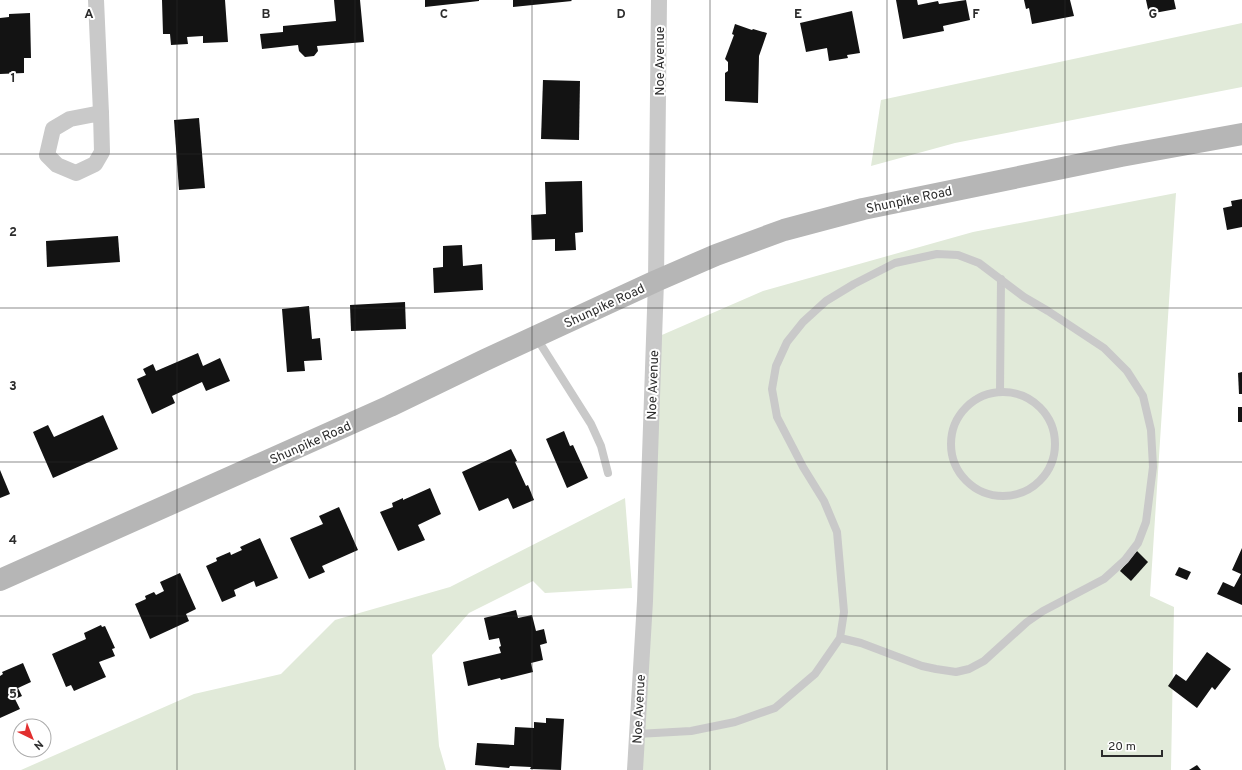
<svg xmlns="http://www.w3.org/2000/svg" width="1242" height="770" font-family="Overpass,sans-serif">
<rect width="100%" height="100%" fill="#fff"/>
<g fill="#e1ead9">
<polygon points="1242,23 1242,87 955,143 871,166 881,100"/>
<polygon points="1176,193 1150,596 1174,607 1171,770 640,770 655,338 763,291 973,232"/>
<polygon points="625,498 632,588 545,593 533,581 469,613 432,655 439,746 446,770 21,770 194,694 281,674 335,620 450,587"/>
</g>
<g fill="#131313">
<polygon points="162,0 225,0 228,42 203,43 203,36 187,37 188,44 171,45 170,34 163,34"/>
<polygon points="334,0 360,0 364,42 317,46 318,51 314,56 305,57 299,51 298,45 262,49 260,34 283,32 283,26 336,21"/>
<polygon points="425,0 479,0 479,1 425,7"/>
<polygon points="513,0 571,0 572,1 513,7"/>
<polygon points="896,0 917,0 918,5 938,1 939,4 966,0 970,20 943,26 944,31 903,39"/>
<polygon points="1024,0 1070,0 1074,16 1032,24 1029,8 1026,9"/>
<polygon points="1146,0 1174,0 1176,9 1149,14"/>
<polygon points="852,11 860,53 847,55 848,58 829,61 827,48 806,52 800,23"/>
<polygon points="30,13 31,58 24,58 24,73 0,74 0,18 9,17 9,14"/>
<polygon points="735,24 752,30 753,29 767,33 759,56 758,103 725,101 725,73 728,71 728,62 725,59 734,35 732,34"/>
<polygon points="543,80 580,81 579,140 541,139"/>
<polygon points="199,118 205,188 179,190 174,120"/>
<polygon points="582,181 583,232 575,233 576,250 555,251 555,239 532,240 531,215 546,214 545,182"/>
<polygon points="1242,199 1242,227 1227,230 1223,208 1232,206 1231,201"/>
<polygon points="118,236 120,262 47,267 46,241"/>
<polygon points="462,245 463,266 482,264 483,290 434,293 433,268 443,267 443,246"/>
<polygon points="405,302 406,329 351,331 350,305"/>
<polygon points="309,306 312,339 320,338 322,360 304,361 305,371 287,372 282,309"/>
<polygon points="198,353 203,366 220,358 230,381 206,391 202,382 172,396 175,403 152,414 137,379 146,375 143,369 153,364 156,371"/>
<polygon points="1242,372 1242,394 1239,394 1238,373"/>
<rect x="1238" y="407" width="4" height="15"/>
<polygon points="103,415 118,449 53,478 33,432 48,425 54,437"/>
<polygon points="564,431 570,446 573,445 588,478 567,488 546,439"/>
<polygon points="511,449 517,461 515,462 526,486 528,485 534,500 513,509 508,498 479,511 462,472"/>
<polygon points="0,470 10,494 0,498"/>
<polygon points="430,488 441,514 418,525 425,540 398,551 380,512 393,507 392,503 403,498 403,500"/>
<polygon points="339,507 358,550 322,566 325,572 309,579 290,538 323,524 319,516"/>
<polygon points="260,538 278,578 256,587 254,581 234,590 236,596 222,602 206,566 217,561 216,558 230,552 231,555 242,550 240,547"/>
<polygon points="1242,548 1242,605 1217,594 1223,582 1234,587 1241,574 1232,570"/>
<polygon points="1137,551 1148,562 1131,581 1120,571"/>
<polygon points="1179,567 1191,572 1187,580 1175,575"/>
<polygon points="180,573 196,609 186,614 189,621 150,639 135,604 146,599 145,596 154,592 156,595 164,591 160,582"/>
<polygon points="516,610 518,618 532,615 536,631 544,629 547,643 540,645 543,660 531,663 533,672 501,680 500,678 468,686 463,662 501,653 499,647 501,646 499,638 489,640 484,618"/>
<polygon points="101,625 102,627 105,626 115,648 112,649 115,656 99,662 106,677 74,691 71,685 66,687 52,654 86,639 84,633"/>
<polygon points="1207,652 1231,669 1215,690 1212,687 1197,708 1168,686 1176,674 1186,681"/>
<polygon points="23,663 31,682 18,688 22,696 15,699 20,709 0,718 0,676 3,674 2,672"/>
<polygon points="546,718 564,719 561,770 530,769 531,767 510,766 509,768 475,765 477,743 514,745 515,727 534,728 534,722 546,723"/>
<polygon points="1197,765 1201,770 1189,770"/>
</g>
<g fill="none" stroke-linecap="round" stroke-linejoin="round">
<g stroke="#c9c9c9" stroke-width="8">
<polyline points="536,337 591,424 601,446 608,473"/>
<polyline points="1000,392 1001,279"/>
<circle cx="1003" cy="444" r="52"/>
<polyline points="637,734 691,731 735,722 775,708 815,674 840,638 844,612 837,532 824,501 803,467 777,417 772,389 776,366 787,342 803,322 826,301 854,284 895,263 937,254 958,255 979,263 1024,297 1048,311 1104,348 1127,371 1143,396 1151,430 1153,467 1146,522 1138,543 1125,560 1104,579 1043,611 1027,622 984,661 969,669 956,672 936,669 922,666 861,643 840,638"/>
</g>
<g stroke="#c9c9c9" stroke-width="16">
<polyline points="96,0 101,113"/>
<polygon points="101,113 102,152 95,164 76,173 57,165 47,155 53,129 70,119"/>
<polyline points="635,770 645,601 656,281 659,0"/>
</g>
<polyline stroke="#b6b6b6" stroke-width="22" points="0,580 390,406 485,360 656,281 716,255 784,230 863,209 1121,156 1242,134"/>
</g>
<path fill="none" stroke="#2c2c2c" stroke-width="1" stroke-opacity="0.55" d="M177,0V770M355,0V770M532,0V770M710,0V770M887,0V770M1065,0V770M0,154H1242M0,308H1242M0,462H1242M0,616H1242"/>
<g text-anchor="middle" stroke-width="4" stroke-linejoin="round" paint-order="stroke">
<g font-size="13" fill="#2c2c2c" stroke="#fff">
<text transform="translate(659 61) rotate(-90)" y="5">Noe Avenue</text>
<text transform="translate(909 199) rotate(-12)" y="5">Shunpike Road</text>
<text transform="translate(604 305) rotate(-25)" y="5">Shunpike Road</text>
<text transform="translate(652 385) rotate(-88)" y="5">Noe Avenue</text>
<text transform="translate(310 442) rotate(-24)" y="5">Shunpike Road</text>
<text transform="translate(638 709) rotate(-87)" y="5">Noe Avenue</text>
</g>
</g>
<g font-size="13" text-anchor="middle" font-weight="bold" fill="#2c2c2c" stroke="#fff" stroke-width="4" stroke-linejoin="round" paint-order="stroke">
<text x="89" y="18">A</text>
<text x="266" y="18">B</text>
<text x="444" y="18">C</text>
<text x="621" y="18">D</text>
<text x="798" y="18">E</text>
<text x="976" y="18">F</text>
<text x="1153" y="18">G</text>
<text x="13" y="82">1</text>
<text x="13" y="236">2</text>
<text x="13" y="390">3</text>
<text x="13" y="544">4</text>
<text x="13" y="698">5</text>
</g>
<g transform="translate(32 738) rotate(137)"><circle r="19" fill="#ffffff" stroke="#ababab"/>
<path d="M0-3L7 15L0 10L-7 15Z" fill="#e22f2f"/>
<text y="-6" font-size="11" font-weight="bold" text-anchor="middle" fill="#2c2c2c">N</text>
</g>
<path d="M1102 750v6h60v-6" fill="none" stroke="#2c2c2c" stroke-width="2"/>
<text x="1108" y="750" font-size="12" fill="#2c2c2c" stroke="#ffffff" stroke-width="3" paint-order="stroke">20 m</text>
</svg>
